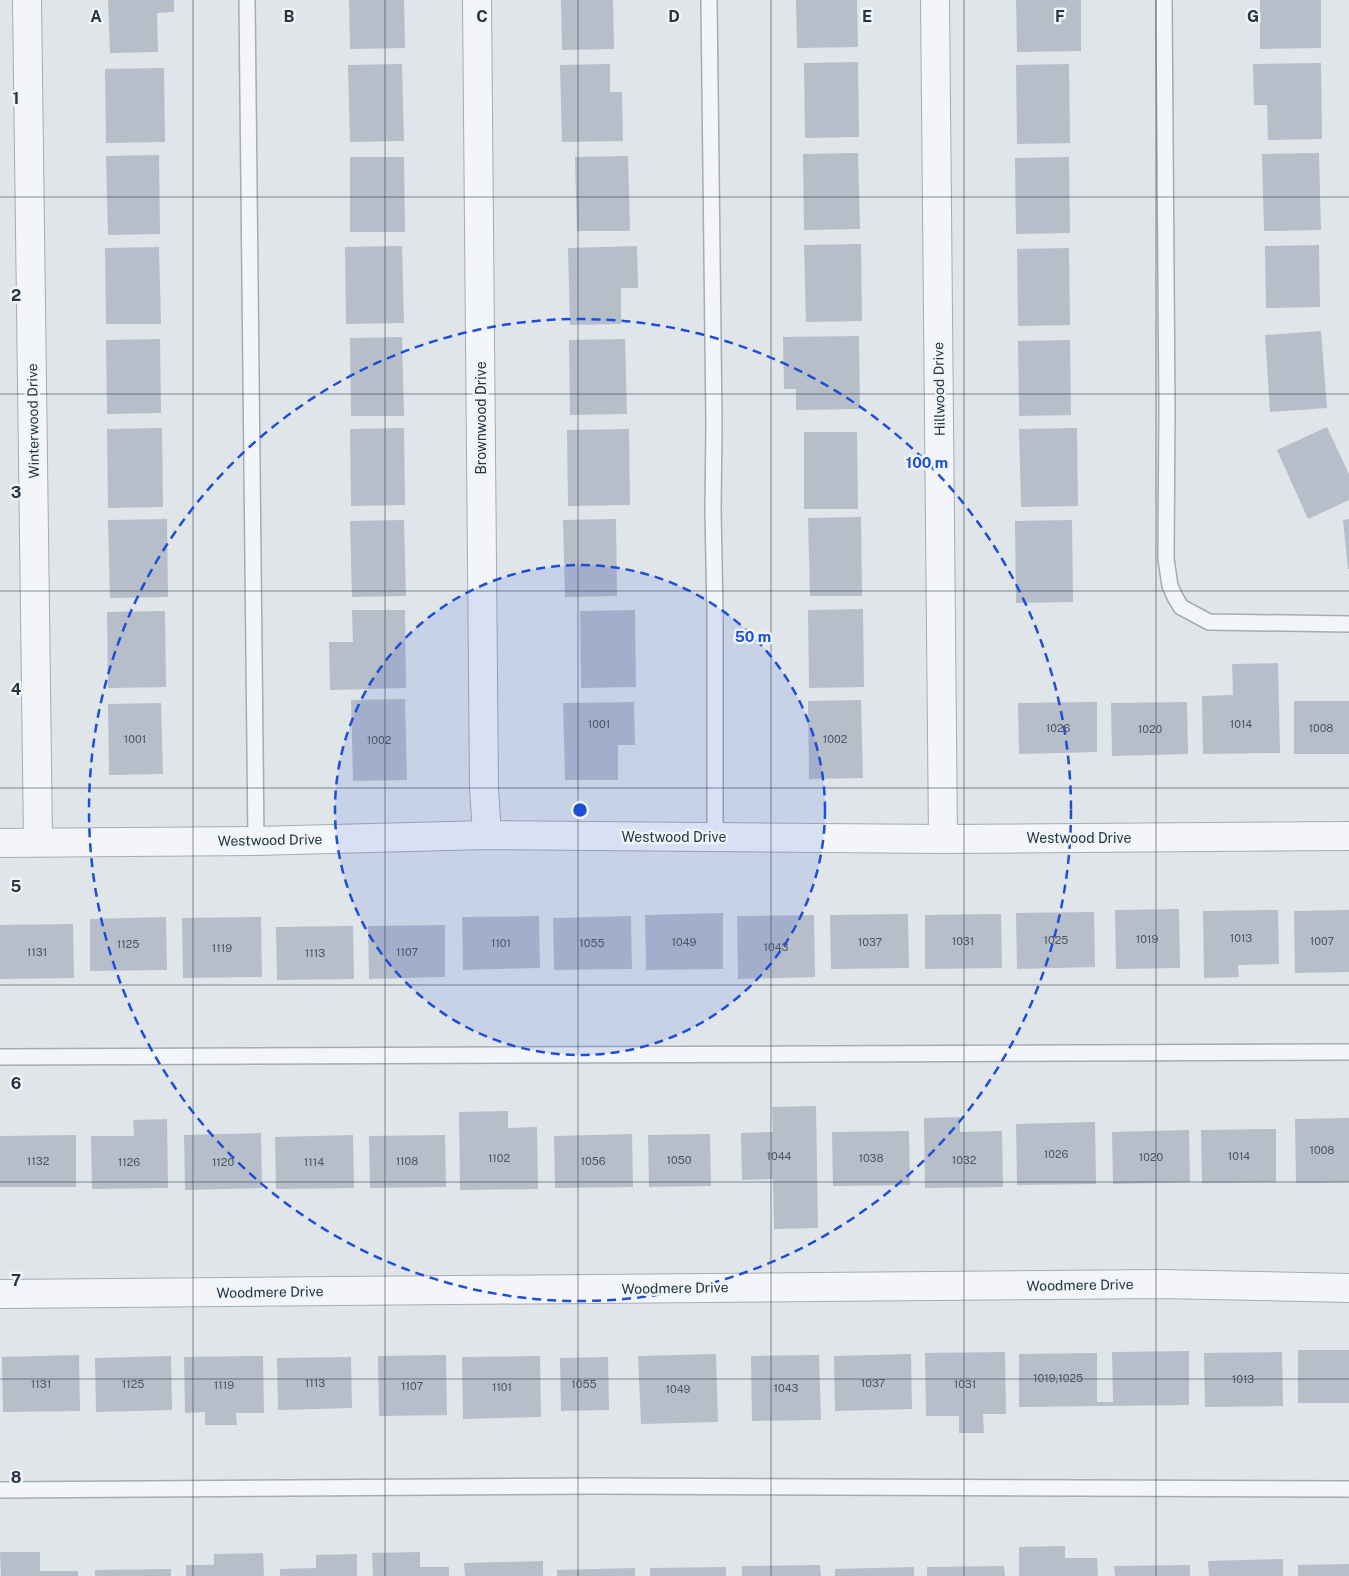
<svg xmlns="http://www.w3.org/2000/svg" width="1349" height="1576" font-family="'Public Sans',sans-serif">
<rect width="100%" height="100%" fill="#e0e5ea"/>
<g fill="#b6bec9">
<polygon points="108,0 174,0 174,12 157,13 158,52 110,53"/>
<polygon points="349,0 404,0 405,48 350,49"/>
<polygon points="561,0 613,0 614,49 562,50"/>
<polygon points="796,0 857,0 858,47 797,48"/>
<polygon points="1016,0 1081,0 1081,51 1017,52"/>
<polygon points="1260,0 1321,0 1321,48 1260,49"/>
<polygon points="858,62 859,137 805,138 804,63"/>
<polygon points="1321,63 1322,139 1268,140 1267,105 1254,105 1253,64"/>
<polygon points="402,64 404,141 350,142 348,65"/>
<polygon points="610,64 610,92 622,92 623,141 562,142 560,65"/>
<polygon points="1069,64 1070,143 1017,144 1016,65"/>
<polygon points="164,68 165,142 106,143 105,69"/>
<polygon points="858,153 860,229 804,230 803,154"/>
<polygon points="1319,153 1321,230 1264,231 1262,154"/>
<polygon points="159,155 160,234 108,235 106,156"/>
<polygon points="628,156 630,231 577,231 575,157"/>
<polygon points="350,157 404,157 405,232 350,232"/>
<polygon points="1069,157 1070,233 1016,234 1015,158"/>
<polygon points="861,244 862,321 806,322 804,245"/>
<polygon points="1319,245 1320,307 1266,308 1265,246"/>
<polygon points="402,246 404,323 346,324 345,247"/>
<polygon points="637,246 638,288 621,288 621,324 570,325 568,248"/>
<polygon points="159,247 161,324 106,324 105,248"/>
<polygon points="1069,248 1070,325 1018,326 1017,249"/>
<polygon points="1321,331 1327,408 1270,412 1265,335"/>
<polygon points="859,336 860,409 796,410 796,389 784,389 783,337"/>
<polygon points="402,337 404,416 351,416 350,338"/>
<polygon points="160,339 161,413 107,414 106,340"/>
<polygon points="625,339 627,414 570,415 569,340"/>
<polygon points="1070,340 1071,415 1019,416 1018,341"/>
<polygon points="1327,427 1349,474 1349,500 1308,519 1277,450"/>
<polygon points="162,428 163,507 108,508 107,429"/>
<polygon points="404,428 405,505 351,506 350,429"/>
<polygon points="1077,428 1078,506 1021,507 1019,429"/>
<polygon points="629,429 630,505 568,506 567,430"/>
<polygon points="804,432 857,432 858,509 804,509"/>
<polygon points="861,517 862,596 810,596 808,518"/>
<polygon points="167,519 168,597 110,598 108,520"/>
<polygon points="616,519 617,596 565,597 563,520"/>
<polygon points="1349,519 1349,569 1348,569 1343,520"/>
<polygon points="404,520 406,596 352,597 350,521"/>
<polygon points="1072,520 1073,602 1016,603 1015,521"/>
<polygon points="863,609 864,687 809,688 808,610"/>
<polygon points="352,610 405,610 406,688 330,690 329,642 353,642"/>
<polygon points="635,610 636,687 581,688 580,611"/>
<polygon points="165,611 166,687 108,688 107,612"/>
<polygon points="1278,663 1280,753 1203,754 1202,696 1233,695 1232,664"/>
<polygon points="405,699 407,780 353,781 351,700"/>
<polygon points="861,700 863,778 809,779 808,701"/>
<rect x="1294" y="701" width="55" height="53"/>
<polygon points="634,702 635,745 618,745 618,780 565,780 563,703"/>
<polygon points="1097,702 1097,752 1019,754 1018,703"/>
<polygon points="1187,702 1188,754 1112,756 1111,703"/>
<polygon points="161,703 163,774 109,775 108,704"/>
<polygon points="1179,909 1180,968 1116,969 1115,910"/>
<polygon points="1278,910 1279,964 1238,965 1239,977 1204,978 1203,911"/>
<polygon points="1349,910 1349,972 1295,973 1294,911"/>
<polygon points="1094,912 1095,967 1017,969 1016,913"/>
<polygon points="723,913 723,969 646,970 645,915"/>
<polygon points="908,914 909,968 831,969 830,915"/>
<polygon points="1001,914 1002,968 925,969 925,915"/>
<polygon points="814,915 815,977 738,979 737,916"/>
<polygon points="539,916 540,968 463,970 462,917"/>
<polygon points="631,916 632,969 554,970 553,918"/>
<polygon points="166,917 167,970 90,971 90,919"/>
<polygon points="261,917 262,977 183,978 182,918"/>
<polygon points="73,924 74,978 0,979 0,925"/>
<polygon points="445,925 445,977 369,979 368,926"/>
<polygon points="353,926 354,979 277,980 276,927"/>
<polygon points="816,1106 818,1228 774,1229 773,1179 742,1180 741,1133 773,1132 772,1107"/>
<polygon points="508,1111 508,1128 537,1127 538,1189 460,1190 459,1112"/>
<polygon points="960,1117 960,1132 1002,1131 1003,1187 925,1188 924,1118"/>
<polygon points="1349,1118 1349,1182 1296,1183 1295,1119"/>
<polygon points="167,1119 168,1188 92,1189 91,1136 134,1136 133,1120"/>
<polygon points="1095,1122 1096,1184 1017,1185 1016,1124"/>
<polygon points="1276,1129 1276,1182 1202,1183 1201,1130"/>
<polygon points="1189,1130 1190,1182 1113,1184 1112,1132"/>
<polygon points="909,1131 910,1185 833,1186 832,1132"/>
<polygon points="261,1133 262,1188 185,1190 184,1135"/>
<polygon points="632,1134 633,1187 555,1188 554,1136"/>
<polygon points="710,1134 711,1186 649,1187 648,1135"/>
<polygon points="76,1135 76,1187 0,1187 0,1136"/>
<polygon points="353,1135 354,1188 276,1189 275,1137"/>
<polygon points="445,1135 446,1187 370,1188 369,1136"/>
<rect x="1298" y="1350" width="51" height="53"/>
<polygon points="1189,1351 1189,1405 1019,1407 1019,1354 1097,1353 1097,1402 1113,1402 1112,1352"/>
<polygon points="1005,1352 1006,1414 983,1414 984,1433 959,1433 959,1416 926,1416 925,1353"/>
<polygon points="1282,1352 1283,1406 1205,1407 1204,1353"/>
<polygon points="716,1354 718,1422 641,1424 638,1356"/>
<polygon points="911,1354 912,1409 835,1411 834,1356"/>
<polygon points="79,1355 80,1411 3,1412 2,1357"/>
<polygon points="446,1355 447,1415 379,1416 378,1356"/>
<polygon points="819,1355 821,1420 752,1421 751,1356"/>
<polygon points="171,1356 172,1410 96,1412 95,1358"/>
<polygon points="263,1356 264,1413 236,1413 237,1425 205,1425 205,1412 185,1413 184,1357"/>
<polygon points="540,1356 541,1417 463,1419 462,1357"/>
<polygon points="351,1357 352,1408 278,1410 277,1358"/>
<polygon points="608,1357 609,1410 561,1411 560,1358"/>
<polygon points="1065,1546 1065,1558 1097,1558 1098,1576 1019,1576 1019,1547"/>
<polygon points="0,1552 40,1552 40,1571 78,1571 78,1576 1,1576"/>
<polygon points="420,1552 420,1567 449,1567 449,1576 373,1576 372,1553"/>
<polygon points="263,1553 264,1576 186,1576 186,1565 214,1565 214,1554"/>
<polygon points="357,1554 357,1576 280,1576 280,1569 316,1568 316,1555"/>
<polygon points="1283,1559 1283,1576 1209,1576 1208,1561"/>
<polygon points="543,1561 543,1576 465,1576 464,1563"/>
<polygon points="1349,1564 1349,1576 1298,1576 1298,1565"/>
<polygon points="820,1565 821,1576 742,1576 742,1566"/>
<polygon points="1190,1565 1190,1576 1115,1576 1114,1566"/>
<polygon points="1004,1566 1005,1576 927,1576 927,1567"/>
<polygon points="726,1567 726,1576 650,1576 650,1568"/>
<polygon points="914,1567 914,1576 835,1576 835,1569"/>
<polygon points="635,1568 635,1576 557,1576 557,1570"/>
<polygon points="171,1569 171,1576 95,1576 95,1570"/>
</g>
<g fill="none" stroke-linecap="round" stroke-linejoin="round">
<defs>
<g id="lane">
<polyline points="247,0 256,841"/>
<polyline points="709,0 714,424 713,510 715,613 715,837"/>
<polyline points="1164,0 1167,409 1166,559 1170,586 1175,597 1181,607 1209,622 1349,624"/>
<polyline points="0,1057 1349,1052"/>
<polyline points="0,1490 598,1486 1349,1489"/>
</g>
<g id="street">
<polyline points="27,0 38,841"/>
<polyline points="477,0 484,788 487,835"/>
<polyline points="935,0 943,839"/>
<polyline points="0,843 256,841 487,835 943,839 1349,836"/>
<polyline points="0,1294 1162,1284 1349,1288"/>
</g>
</defs>
<use href="#lane" stroke="#a4acb5" stroke-width="18"/>
<use href="#street" stroke="#a4acb5" stroke-width="30"/>
<use href="#lane" stroke="#f3f5f8" stroke-width="15"/>
<use href="#street" stroke="#f3f5f8" stroke-width="28"/>
</g>
<path fill="none" stroke="#263444" stroke-width="1" stroke-opacity="0.55" d="M193,0V1576M385,0V1576M578,0V1576M771,0V1576M964,0V1576M1156,0V1576M0,197H1349M0,394H1349M0,591H1349M0,788H1349M0,985H1349M0,1182H1349M0,1379H1349"/>
<circle cx="580" cy="810" r="245" fill="#1d4ed8" fill-opacity=".12"/>
<g fill="none" stroke="#1d4ed8" stroke-width="2.5" stroke-dasharray="9 6">
<circle cx="580" cy="810" r="245"/>
<circle cx="580" cy="810" r="491"/>
</g>
<g text-anchor="middle" stroke-width="5" stroke-linejoin="round" paint-order="stroke">
<g font-size="11" fill="#4a5665">
<text x="599" y="728">1001</text>
<text x="1241" y="728">1014</text>
<text x="1058" y="732">1026</text>
<text x="1321" y="732">1008</text>
<text x="1150" y="733">1020</text>
<text x="135" y="743">1001</text>
<text x="835" y="743">1002</text>
<text x="379" y="744">1002</text>
<text x="1241" y="942">1013</text>
<text x="1147" y="943">1019</text>
<text x="1056" y="944">1025</text>
<text x="963" y="945">1031</text>
<text x="1322" y="945">1007</text>
<text x="684" y="946">1049</text>
<text x="870" y="946">1037</text>
<text x="501" y="947">1101</text>
<text x="592" y="947">1055</text>
<text x="128" y="948">1125</text>
<text x="776" y="951">1043</text>
<text x="222" y="952">1119</text>
<text x="37" y="956">1131</text>
<text x="407" y="956">1107</text>
<text x="315" y="957">1113</text>
<text x="1322" y="1154">1008</text>
<text x="1056" y="1158">1026</text>
<text x="779" y="1160">1044</text>
<text x="1239" y="1160">1014</text>
<text x="1151" y="1161">1020</text>
<text x="499" y="1162">1102</text>
<text x="871" y="1162">1038</text>
<text x="679" y="1164">1050</text>
<text x="964" y="1164">1032</text>
<text x="38" y="1165">1132</text>
<text x="407" y="1165">1108</text>
<text x="593" y="1165">1056</text>
<text x="129" y="1166">1126</text>
<text x="223" y="1166">1120</text>
<text x="314" y="1166">1114</text>
<text x="1058" y="1382">1019,1025</text>
<text x="1243" y="1383">1013</text>
<text x="315" y="1387">1113</text>
<text x="873" y="1387">1037</text>
<text x="41" y="1388">1131</text>
<text x="133" y="1388">1125</text>
<text x="584" y="1388">1055</text>
<text x="965" y="1388">1031</text>
<text x="224" y="1389">1119</text>
<text x="412" y="1390">1107</text>
<text x="502" y="1391">1101</text>
<text x="786" y="1392">1043</text>
<text x="678" y="1393">1049</text>
</g>
<g font-size="14" fill="#263444" stroke="#eff4f7">
<text transform="translate(939 389) rotate(-91)" y="5">Hillwood Drive</text>
<text transform="translate(481 418) rotate(-90)" y="5">Brownwood Drive</text>
<text transform="translate(33 421) rotate(-91)" y="5">Winterwood Drive</text>
<text x="674" y="842">Westwood Drive</text>
<text x="1079" y="843">Westwood Drive</text>
<text transform="translate(270 840) rotate(-1)" y="5">Westwood Drive</text>
<text transform="translate(1080 1285) rotate(-1)" y="5">Woodmere Drive</text>
<text transform="translate(675 1288) rotate(-1)" y="5">Woodmere Drive</text>
<text transform="translate(270 1292) rotate(-1)" y="5">Woodmere Drive</text>
</g>
</g>
<g font-size="16" text-anchor="middle" font-weight="bold" fill="#263444" stroke="#eff4f7" stroke-width="5" stroke-linejoin="round" paint-order="stroke">
<text x="96" y="22">A</text>
<text x="289" y="22">B</text>
<text x="482" y="22">C</text>
<text x="674" y="22">D</text>
<text x="867" y="22">E</text>
<text x="1060" y="22">F</text>
<text x="1253" y="22">G</text>
<text x="16" y="104">1</text>
<text x="16" y="301">2</text>
<text x="16" y="498">3</text>
<text x="16" y="695">4</text>
<text x="16" y="892">5</text>
<text x="16" y="1089">6</text>
<text x="16" y="1286">7</text>
<text x="16" y="1483">8</text>
</g>
<circle cx="580" cy="810" r="8" fill="#1d4ed8" stroke="#eff4f7" stroke-width="2.5"/>
<g font-size="15" text-anchor="middle" font-weight="bold" fill="#1d4ed8" stroke="#eff4f7" stroke-width="5" stroke-linejoin="round" paint-order="stroke">
<text x="927" y="468">100 m</text>
<text x="753" y="642">50 m</text>
</g>
</svg>
